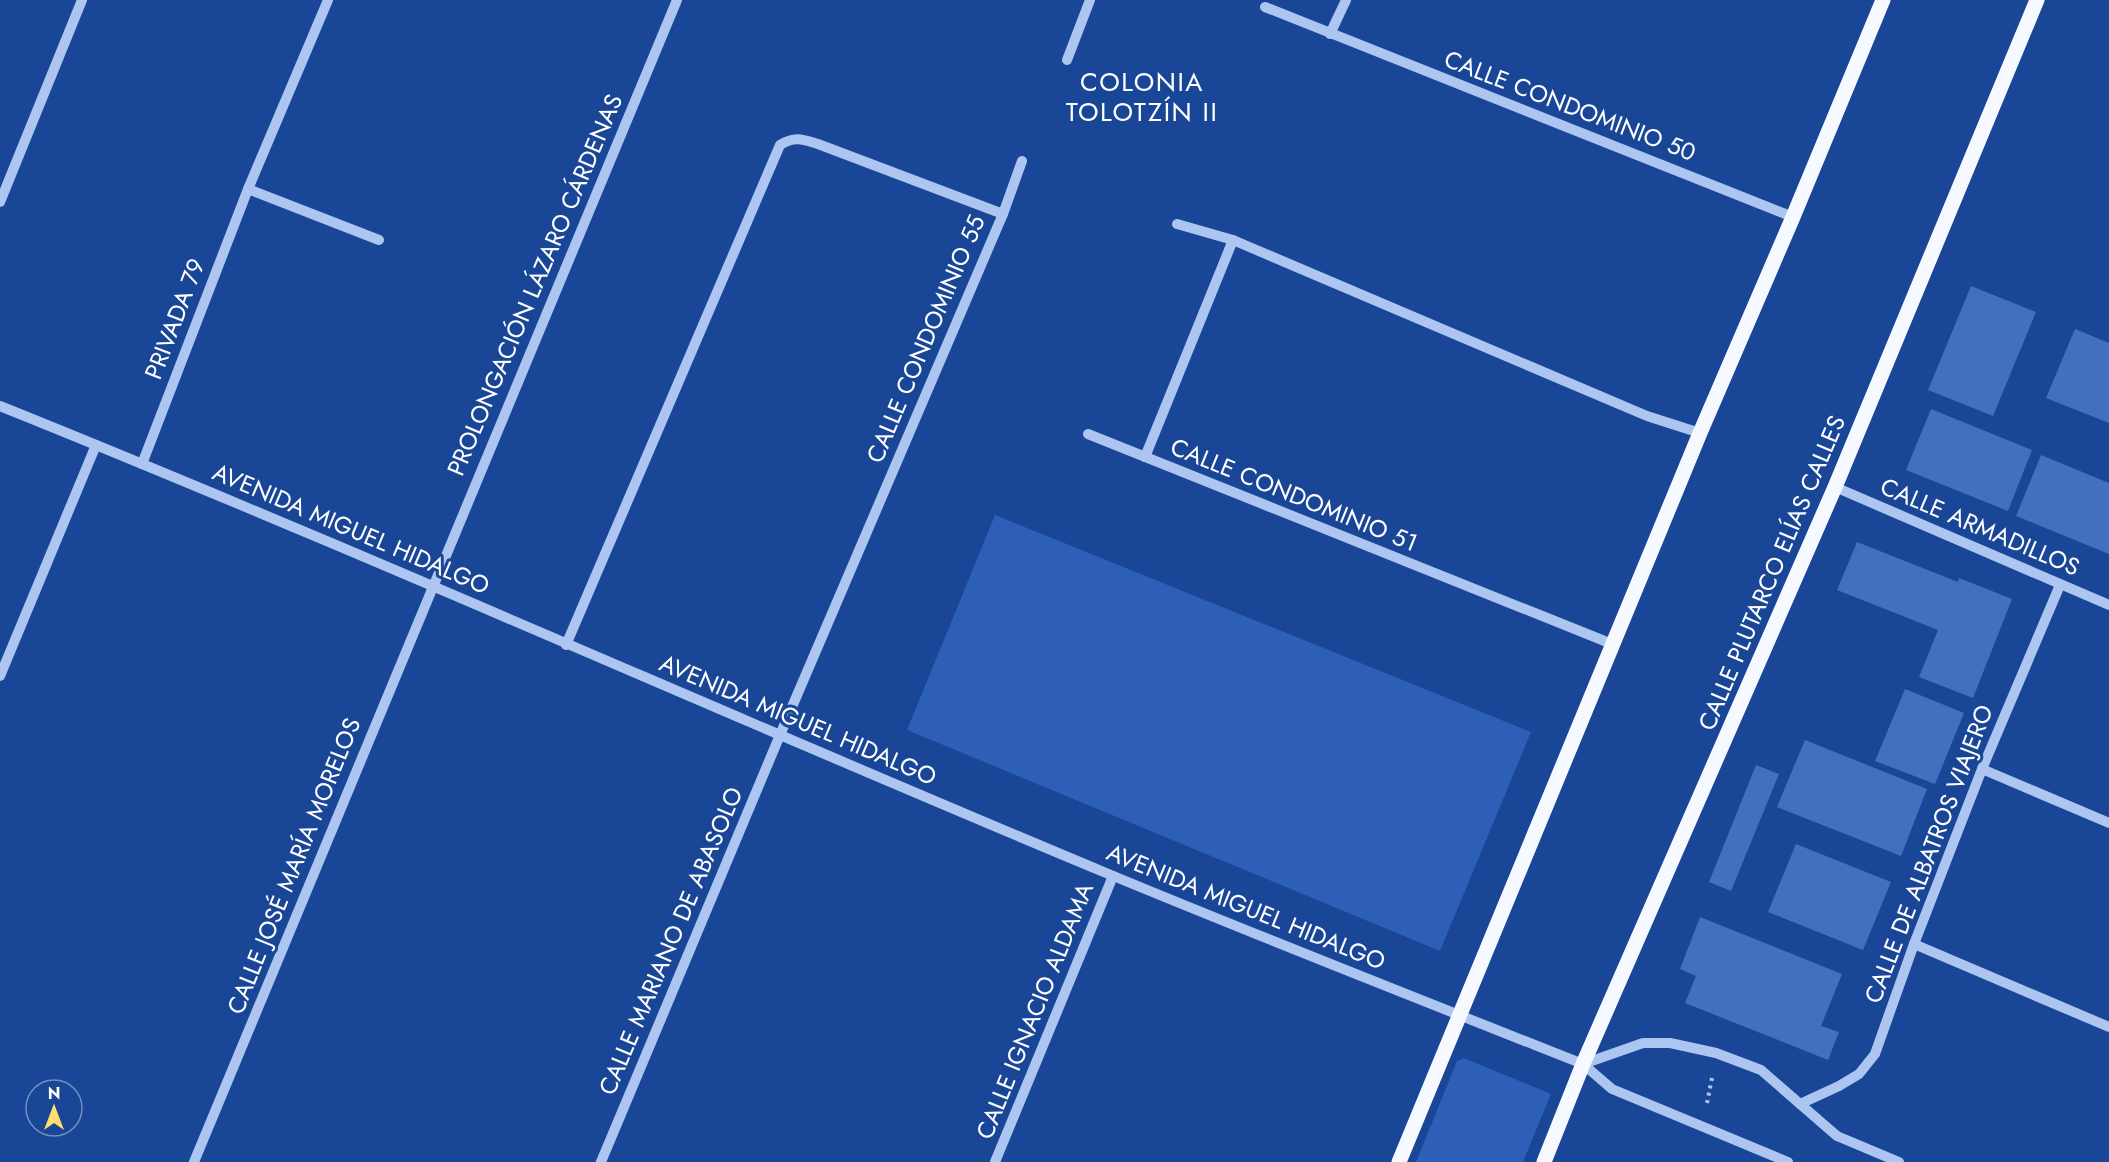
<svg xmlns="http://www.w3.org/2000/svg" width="2109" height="1162" font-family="Jost,sans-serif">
<rect width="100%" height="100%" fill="#194697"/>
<g fill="#2d5fb6">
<polygon points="995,515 1531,732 1440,951 907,730"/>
<polygon points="1464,1058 1551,1094 1523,1162 1416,1162 1457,1061"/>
</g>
<g fill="#4270bf">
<polygon points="1971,286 2036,312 1993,416 1928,390"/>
<polygon points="2075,329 2109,343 2109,423 2046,398"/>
<polygon points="1931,409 2032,450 2008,511 1906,470"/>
<polygon points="2041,455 2109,483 2109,554 2016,516"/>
<polygon points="1857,542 1958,582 1959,578 2012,599 1973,698 1919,677 1938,630 1837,590"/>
<polygon points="1905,689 1964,713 1935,784 1875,761"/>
<polygon points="1805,740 1927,789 1901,856 1777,807"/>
<polygon points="1756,765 1779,774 1731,891 1709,882"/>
<polygon points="1796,844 1891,882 1863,950 1768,912"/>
<polygon points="1700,917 1842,974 1821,1026 1839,1032 1828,1060 1685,1003 1696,976 1680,969"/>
</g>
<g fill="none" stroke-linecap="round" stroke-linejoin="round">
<polyline stroke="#adc6f1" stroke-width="4" stroke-dasharray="3 4.5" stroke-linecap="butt" points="1707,1103 1712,1078"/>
<g stroke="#adc6f1" stroke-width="10">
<polyline points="1265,7 1793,217"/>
<polyline points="1330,34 1346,0"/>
<polyline points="1067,60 1090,0"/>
<polyline points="248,189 379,240"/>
<polyline points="0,202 82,0"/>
<polyline points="1177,224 1233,240 1647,416 1700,433"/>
<path d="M0,406C373,556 740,721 1111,875C1268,940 1426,1002 1583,1064L1612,1089L1788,1162"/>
<polyline points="1088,434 1612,644"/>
<polyline points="1145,457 1233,240"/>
<polyline points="142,464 248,189 328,0"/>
<polyline points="1835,487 2109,605"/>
<path d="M566,645L780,145C794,136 802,139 818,144L1003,214"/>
<polyline points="0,676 96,445"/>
<polyline points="1982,769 2109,823"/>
<polyline points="1914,944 2109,1027"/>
<polyline points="1583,1064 1643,1043 1670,1043 1716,1053 1761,1070 1837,1136 1899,1162"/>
<polyline points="1800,1104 1839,1086 1859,1074 1875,1054 1914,944 1982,769 2060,585"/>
<polyline points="194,1162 677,0"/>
<polyline points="601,1162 780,735 1003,214 1022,161"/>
<polyline points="995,1162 1113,876"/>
</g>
<g stroke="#f6f9ff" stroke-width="15">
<polyline points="1399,1162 1700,433 1793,217 1883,0"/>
<polyline points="1544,1162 1583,1064 1835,487 2037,0"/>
</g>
</g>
<g text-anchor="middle" stroke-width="6" stroke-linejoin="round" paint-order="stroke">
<g font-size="24" fill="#fff" stroke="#194697">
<text transform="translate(1570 106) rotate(21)" y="8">CALLE CONDOMINIO 50</text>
<text transform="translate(535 285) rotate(-67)" y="8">PROLONGACIÓN LÁZARO CÁRDENAS</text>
<text transform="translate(175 319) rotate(-69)" y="8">PRIVADA 79</text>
<text transform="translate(926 339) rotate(-67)" y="8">CALLE CONDOMINIO 55</text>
<text transform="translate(1294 495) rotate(22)" y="8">CALLE CONDOMINIO 51</text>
<text transform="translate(1980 527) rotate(23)" y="8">CALLE ARMADILLOS</text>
<text transform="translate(351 529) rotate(23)" y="8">AVENIDA MIGUEL HIDALGO</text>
<text transform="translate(1772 573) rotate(-67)" y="8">CALLE PLUTARCO ELÍAS CALLES</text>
<text transform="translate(798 720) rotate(23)" y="8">AVENIDA MIGUEL HIDALGO</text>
<text transform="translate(1929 854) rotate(-69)" y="8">CALLE DE ALBATROS VIAJERO</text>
<text transform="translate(294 866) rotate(-68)" y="8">CALLE JOSÉ MARÍA MORELOS</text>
<text transform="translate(1246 907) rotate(22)" y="8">AVENIDA MIGUEL HIDALGO</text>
<text transform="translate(671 941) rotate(-67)" y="8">CALLE MARIANO DE ABASOLO</text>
<text transform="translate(1035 1011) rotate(-68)" y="8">CALLE IGNACIO ALDAMA</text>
</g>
<g font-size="26" letter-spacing="1.5" fill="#fff" stroke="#194697">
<text x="1142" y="91">COLONIA<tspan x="1142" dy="30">TOLOTZÍN II</tspan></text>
</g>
</g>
<g transform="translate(54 1108)"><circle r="28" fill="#194697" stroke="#7590c1" stroke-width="1.5"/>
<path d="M0-4.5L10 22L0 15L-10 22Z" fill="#ffe06c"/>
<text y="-9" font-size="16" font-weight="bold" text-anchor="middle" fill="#ffffff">N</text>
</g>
</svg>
